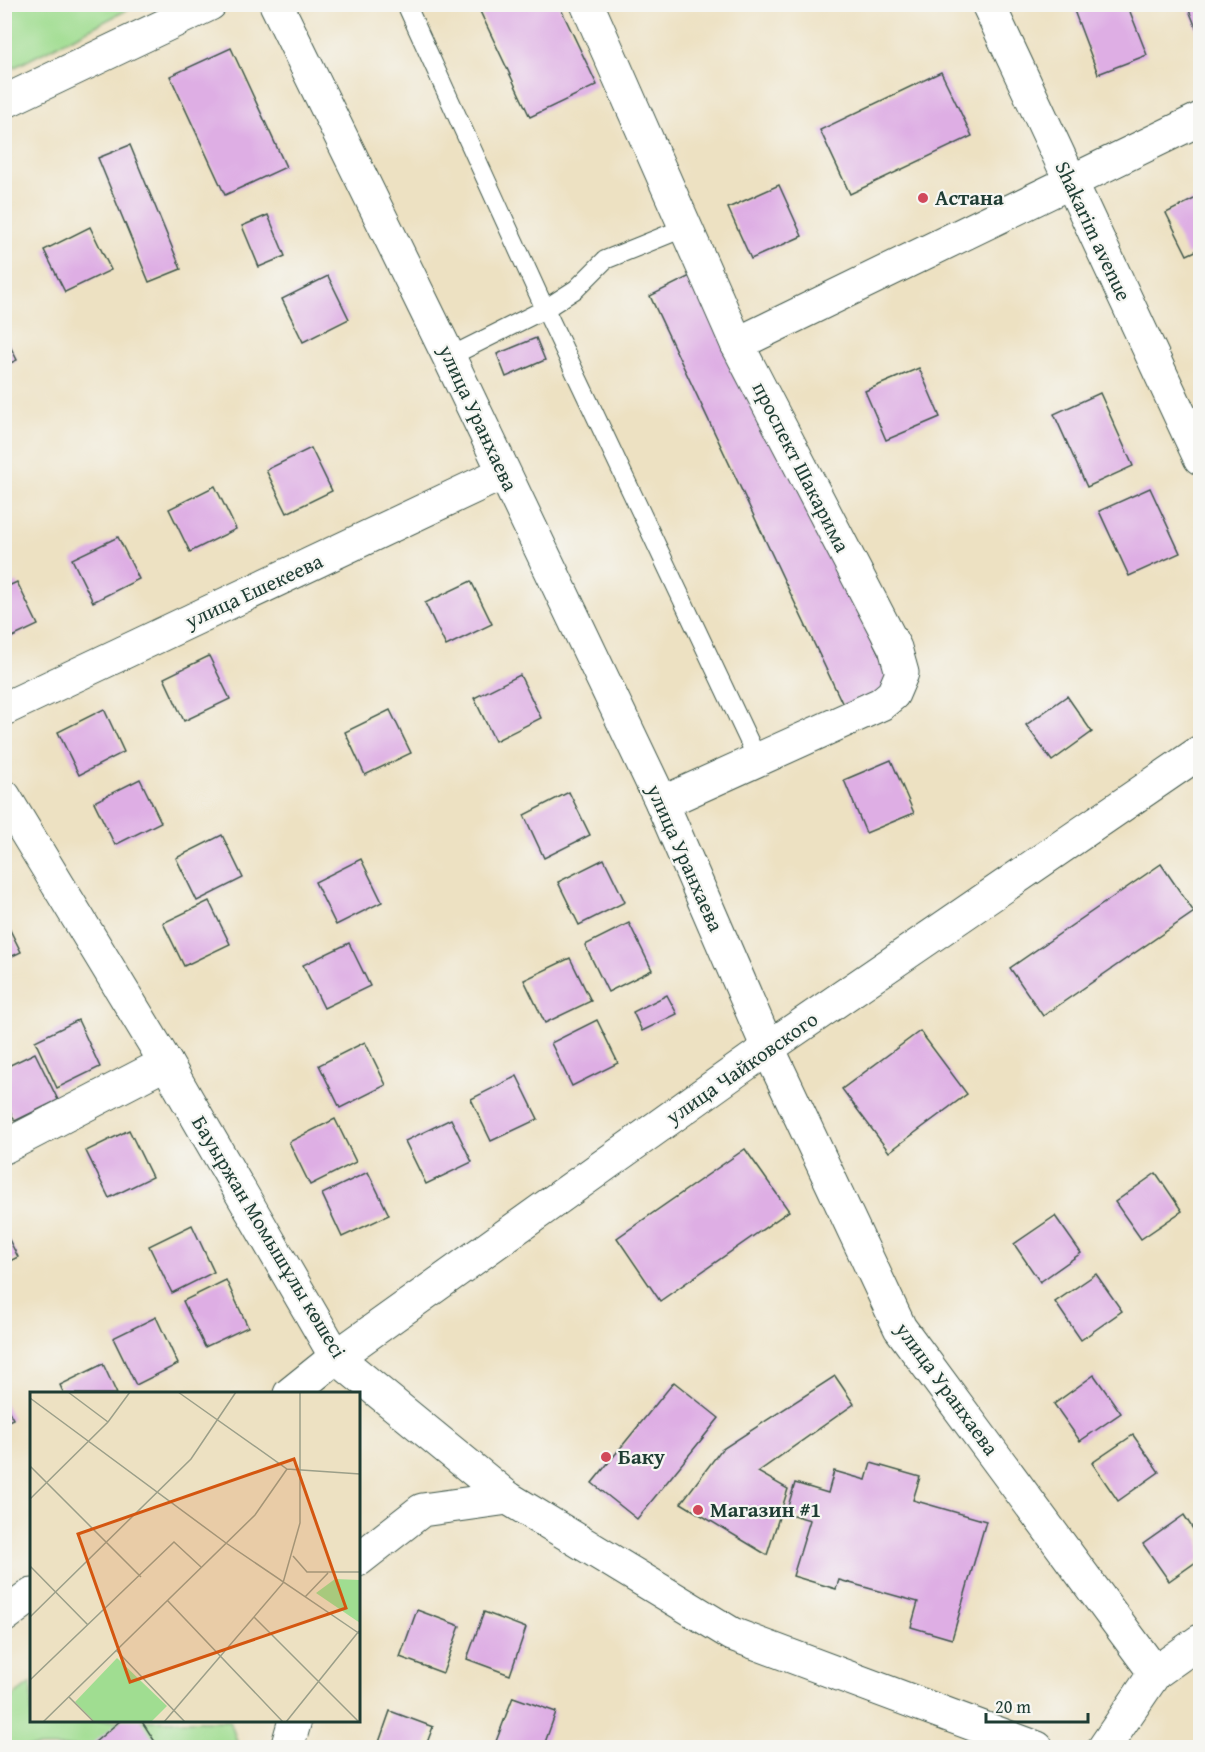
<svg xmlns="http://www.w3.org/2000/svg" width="1205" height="1752" font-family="'Gentium Book Plus',serif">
<rect width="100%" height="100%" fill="#f6f6f2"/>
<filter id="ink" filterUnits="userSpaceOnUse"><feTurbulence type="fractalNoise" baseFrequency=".0167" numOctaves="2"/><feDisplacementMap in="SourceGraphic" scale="12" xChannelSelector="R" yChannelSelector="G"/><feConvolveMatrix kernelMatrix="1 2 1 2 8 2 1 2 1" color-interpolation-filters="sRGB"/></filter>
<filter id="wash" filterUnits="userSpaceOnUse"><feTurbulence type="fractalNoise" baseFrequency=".008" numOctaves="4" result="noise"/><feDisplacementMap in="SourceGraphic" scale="24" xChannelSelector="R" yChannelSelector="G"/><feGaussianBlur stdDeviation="1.35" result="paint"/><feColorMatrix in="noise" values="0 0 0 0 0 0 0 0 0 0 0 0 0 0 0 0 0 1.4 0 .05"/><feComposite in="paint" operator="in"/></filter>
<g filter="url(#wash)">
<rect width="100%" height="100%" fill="#ede1c2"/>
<g fill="#a0dd91" stroke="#608d62" stroke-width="1.5">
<polygon points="5,4 137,4 137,5 5,72"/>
<polygon points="31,1683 32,1720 230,1721 239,1747 5,1747 4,1703"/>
</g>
<g id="blocks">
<g fill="#deaee4">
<polygon points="1082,4 1127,4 1147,55 1098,74 1073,8"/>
<polygon points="477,5 559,5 597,85 530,117"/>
<polygon points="1187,5 1200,5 1200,38"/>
<polygon points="231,48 286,167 225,195 170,76"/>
<polygon points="941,72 972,136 850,194 820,130"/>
<polygon points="130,145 181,269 149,282 98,158"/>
<polygon points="779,185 802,236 751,259 728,208"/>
<polygon points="1200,196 1200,249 1187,255 1166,213"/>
<polygon points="268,215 285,256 259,267 242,226"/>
<polygon points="90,227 111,270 65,292 44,250"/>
<polygon points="698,272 894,686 845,709 650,296"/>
<polygon points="328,276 349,319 303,342 282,299"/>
<polygon points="4,334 17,360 4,366"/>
<polygon points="536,338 545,360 506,377 497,354"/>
<polygon points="919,368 940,417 886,440 865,391"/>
<polygon points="1100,393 1133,466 1087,487 1054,414"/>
<polygon points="311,448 332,491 287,513 266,470"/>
<polygon points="215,486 236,529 190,552 169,509"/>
<polygon points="1150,488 1180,553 1129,576 1099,511"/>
<polygon points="118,537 139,579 93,602 72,559"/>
<polygon points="471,581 492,624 446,646 425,603"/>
<polygon points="17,582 38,625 4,641 4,588"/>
<polygon points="209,656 230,699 184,721 164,678"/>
<polygon points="520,675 541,718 495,741 474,698"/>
<polygon points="1067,696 1092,732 1052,761 1026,725"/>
<polygon points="104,709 124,752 79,775 58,732"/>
<polygon points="390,710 411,753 365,775 345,732"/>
<polygon points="891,760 914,813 866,833 844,780"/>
<polygon points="140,779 161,822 115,845 94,802"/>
<polygon points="569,792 590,835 544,858 524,815"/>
<polygon points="222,835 243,878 197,901 176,858"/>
<polygon points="361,859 382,902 336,925 315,882"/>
<polygon points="604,859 625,902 579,925 558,882"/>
<polygon points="1161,864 1194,912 1043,1016 1010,968"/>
<polygon points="209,901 230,944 184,966 163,923"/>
<polygon points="4,918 21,952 4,960"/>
<polygon points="629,923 652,970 608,992 585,945"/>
<polygon points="349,943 370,986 324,1008 303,965"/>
<polygon points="570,958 591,1001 545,1023 524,980"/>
<polygon points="667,995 677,1014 642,1031 633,1012"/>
<polygon points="78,1020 100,1067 57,1088 35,1041"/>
<polygon points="597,1020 618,1063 572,1086 551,1043"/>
<polygon points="920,1031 967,1094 889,1152 842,1089"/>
<polygon points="365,1042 386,1085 340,1108 319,1065"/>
<polygon points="35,1053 58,1100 15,1121 4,1100 4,1068"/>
<polygon points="517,1076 538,1119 491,1141 471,1099"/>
<polygon points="335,1119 356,1162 310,1185 289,1142"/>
<polygon points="451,1119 472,1162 426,1184 405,1141"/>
<polygon points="129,1130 152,1177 109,1198 86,1151"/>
<polygon points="745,1149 789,1211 660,1301 617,1238"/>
<polygon points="368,1172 389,1215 342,1237 322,1194"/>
<polygon points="1156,1173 1182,1211 1141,1239 1115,1202"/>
<polygon points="1055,1216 1081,1253 1040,1282 1014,1244"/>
<polygon points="192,1225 214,1272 172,1293 149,1246"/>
<polygon points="4,1230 18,1257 4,1264"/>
<polygon points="1096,1274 1122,1311 1081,1340 1055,1302"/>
<polygon points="226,1280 248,1327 205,1347 183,1301"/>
<polygon points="156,1317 178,1364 136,1385 113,1338"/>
<polygon points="103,1364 117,1394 64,1394 60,1385"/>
<polygon points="1094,1375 1121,1413 1080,1441 1054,1404"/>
<polygon points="835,1376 854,1404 758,1472 788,1489 767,1555 681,1503 721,1450"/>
<polygon points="674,1382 719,1418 637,1519 592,1483"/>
<polygon points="4,1402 13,1419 4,1423"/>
<polygon points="1133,1435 1159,1472 1118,1501 1092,1463"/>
<polygon points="871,1463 920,1477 913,1500 986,1521 952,1639 911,1627 918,1602 839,1580 836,1589 793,1576 810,1520 786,1513 795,1483 828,1493 834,1471 866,1480"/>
<polygon points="1184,1515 1200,1540 1200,1559 1169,1581 1143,1544"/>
<polygon points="417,1610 460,1626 443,1673 400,1657"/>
<polygon points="484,1612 526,1628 510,1675 467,1659"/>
<polygon points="513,1697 556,1712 543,1748 506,1748 495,1744"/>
<polygon points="390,1711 433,1727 425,1748 377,1748"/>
<polygon points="121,1720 141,1720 159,1748 88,1748"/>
</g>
</g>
</g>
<g filter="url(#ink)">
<use href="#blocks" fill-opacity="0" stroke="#3e5649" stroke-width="1.5"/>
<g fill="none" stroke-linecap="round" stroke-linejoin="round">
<defs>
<g id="service">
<polyline points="406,4 545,309 757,758"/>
<polyline points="449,357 545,309 576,289 605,260 684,228"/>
</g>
<g id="minor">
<polyline points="276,4 449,357 662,803 768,1048 900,1328 1155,1673"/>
<polyline points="587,4 737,344 895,648 902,673 893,694 881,704 662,803"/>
<polyline points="4,102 210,4"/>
<polyline points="737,344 1200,119"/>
<polyline points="4,709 503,473"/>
<polyline points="4,1147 166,1063"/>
<polyline points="1104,1748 1155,1673 1200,1641"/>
</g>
<g id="tertiary">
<polyline points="4,796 166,1063 336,1357 508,1498 732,1634 1037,1748"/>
<polyline points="290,1394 336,1357 768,1048 1200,752"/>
<polyline points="358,1560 422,1510 508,1498"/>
<polyline points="4,1616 32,1595"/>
<polyline points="287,1748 295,1720"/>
</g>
<polyline id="primary" points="988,4 1200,458"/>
</defs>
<use href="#service" stroke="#3e5649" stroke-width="20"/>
<use href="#minor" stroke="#3e5649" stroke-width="35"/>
<use href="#tertiary" stroke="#3e5649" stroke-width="35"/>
<use href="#primary" stroke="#3e5649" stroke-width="35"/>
<use href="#service" stroke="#fff" stroke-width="18"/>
<use href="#minor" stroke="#fff" stroke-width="33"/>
<use href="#tertiary" stroke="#fff" stroke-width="33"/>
<use href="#primary" stroke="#fff" stroke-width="33"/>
</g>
</g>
<g fill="#d1495b" stroke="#f6f6f2" stroke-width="2">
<circle cx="923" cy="198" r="6"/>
<circle cx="606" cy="1457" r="6"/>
<circle cx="698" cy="1510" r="6"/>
</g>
<g text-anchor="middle" stroke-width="4.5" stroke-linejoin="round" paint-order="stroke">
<g font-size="21" font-weight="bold" fill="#1f3d34" stroke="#f6f6f2" text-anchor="start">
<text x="935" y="205">Астана</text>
<text x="618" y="1464">Баку</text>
<text x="710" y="1517">Магазин #1</text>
</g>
<g font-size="21" fill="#1f3d34" stroke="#f6f6f2">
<text transform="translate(1093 231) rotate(65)" y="7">Shakarim avenue</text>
<text transform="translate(478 418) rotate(65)" y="7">улица Уранхаева</text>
<text transform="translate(801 467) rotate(63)" y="7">проспект Шакарима</text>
<text transform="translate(254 591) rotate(-25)" y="7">улица Ешекеева</text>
<text transform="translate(685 858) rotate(66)" y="7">улица Уранхаева</text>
<text transform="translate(742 1068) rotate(-35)" y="7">улица Чайковского</text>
<text transform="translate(269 1237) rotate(59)" y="7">Бауыржан Момышұлы көшесі</text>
<text transform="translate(947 1389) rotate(54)" y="7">улица Уранхаева</text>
</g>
</g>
<g transform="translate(30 1392)">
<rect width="330" height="330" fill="#ede1c2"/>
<path d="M305,187L330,188V231L286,201ZM87,266L137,314L121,330H65L45,310Z" fill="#a0dd91"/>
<path fill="none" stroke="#9b9f89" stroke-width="1.5" d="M38,0L78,30M148,0L257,77L330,82M0,6L196,151L330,242M0,74L111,185M0,107L78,30L100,0M263,164L277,180H330M0,174L58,233M275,205L298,181M137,208L253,330M0,225L161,67L206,0M224,225L329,330M86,258L155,330M0,288L144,150L171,175M39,305L64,330M13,330L225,123L257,77M134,330L253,191L270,131V0M256,330L329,239"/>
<path fill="#d45610" fill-opacity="0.15" stroke="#d45610" stroke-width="3" d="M264,67L316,216L100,290L48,142Z"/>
<rect width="330" height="330" fill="none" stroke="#1f3d34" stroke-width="3"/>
</g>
<rect width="1205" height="1752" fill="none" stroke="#f6f6f2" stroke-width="24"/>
<path d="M986 1713v9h102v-9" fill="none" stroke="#1f3d34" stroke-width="3"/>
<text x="995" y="1713" font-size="18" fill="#1f3d34" stroke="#f6f6f2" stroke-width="4.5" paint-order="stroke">20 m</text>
</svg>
